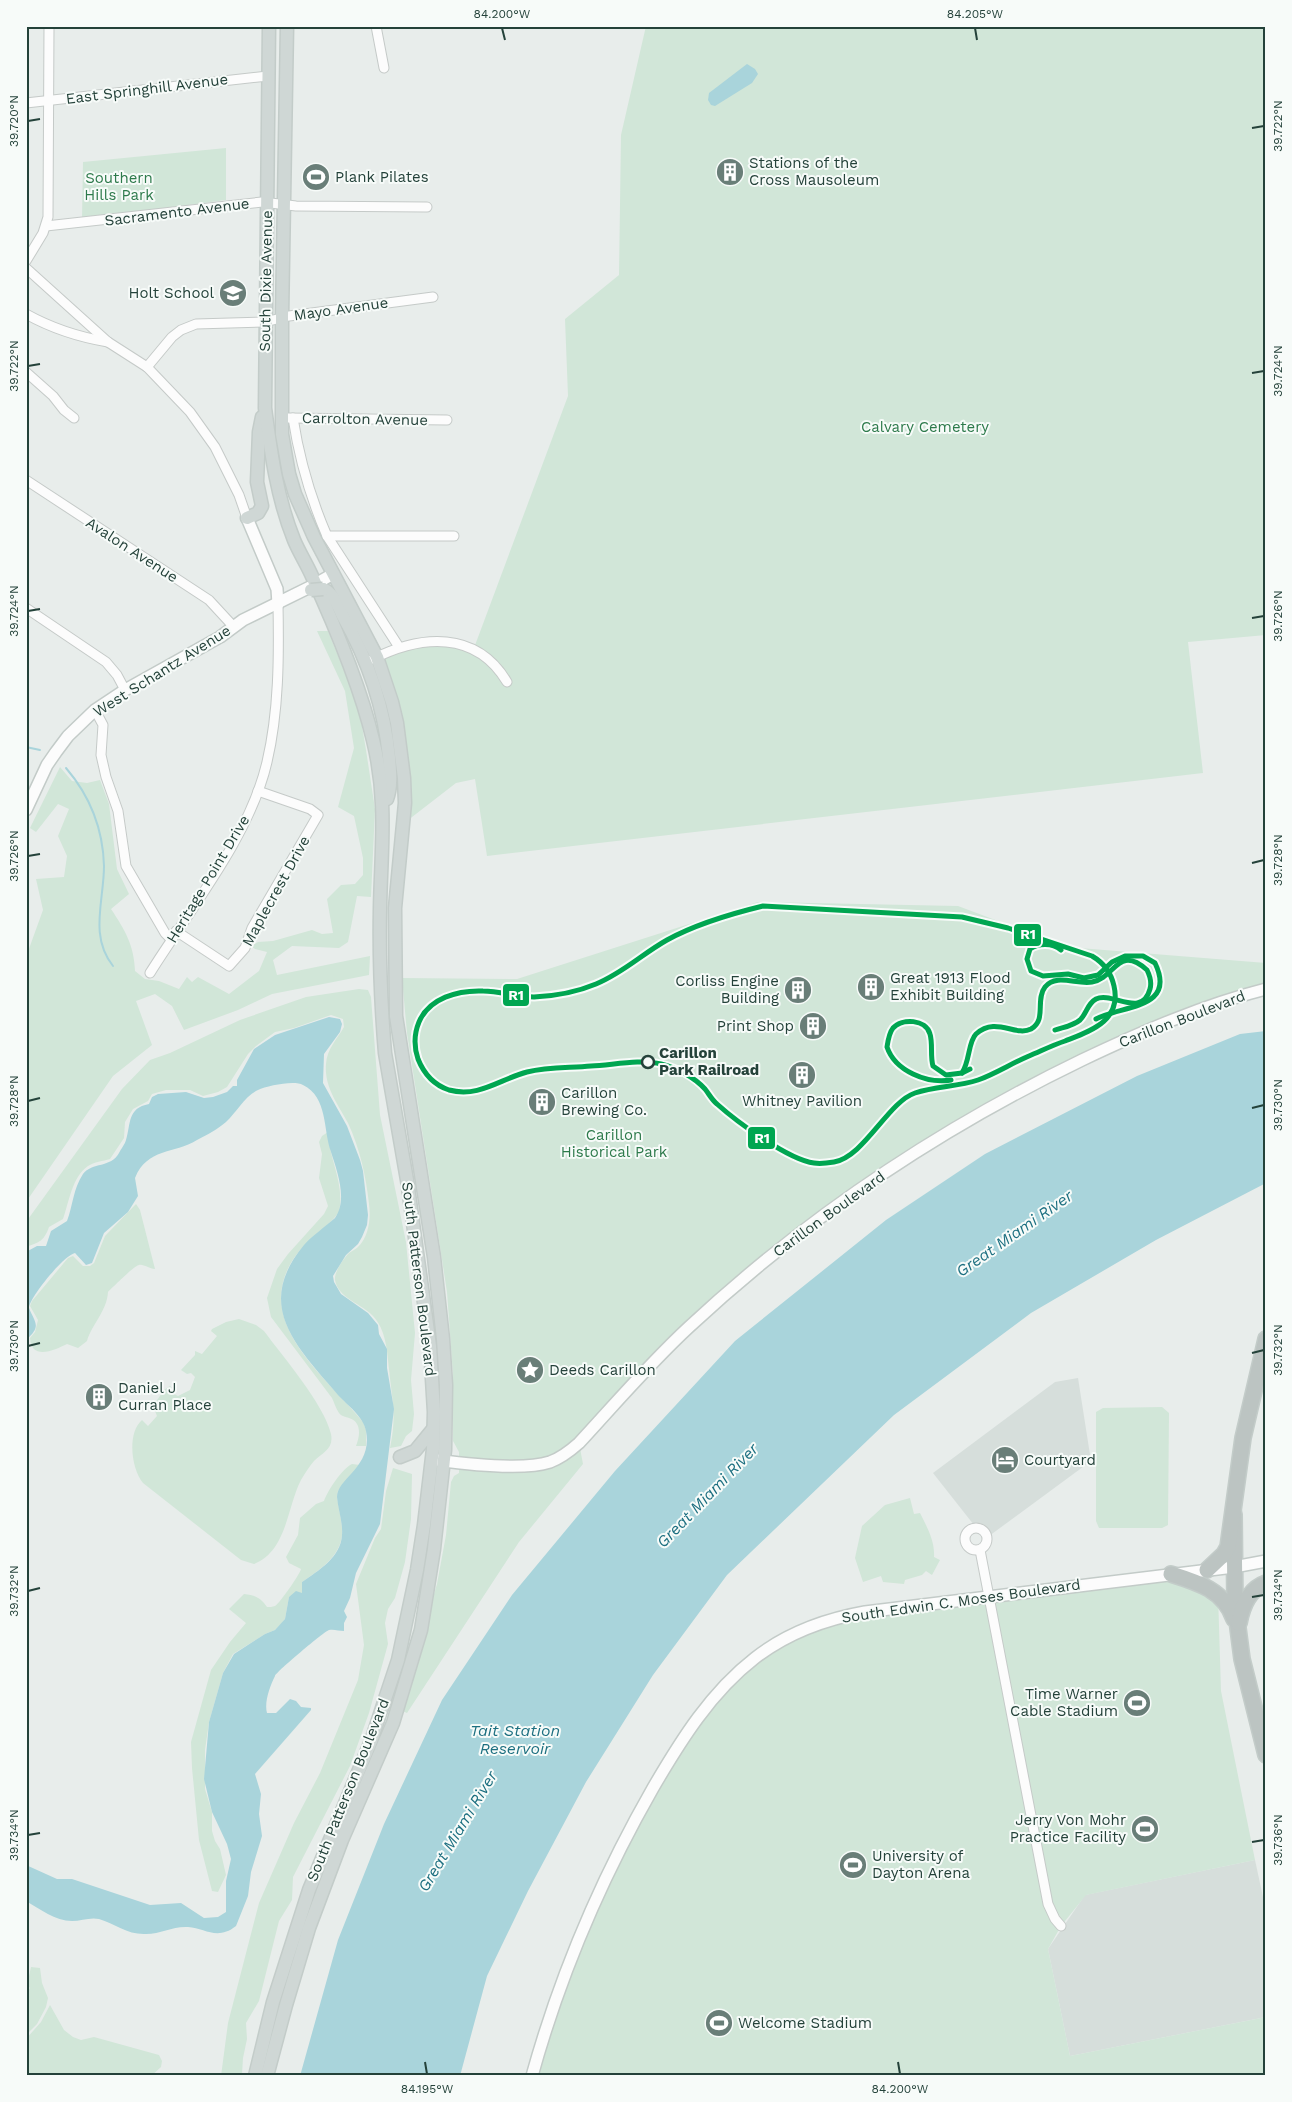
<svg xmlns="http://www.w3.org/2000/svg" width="1292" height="2102" font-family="'Work Sans',sans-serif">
<rect width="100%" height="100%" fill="#e8edeb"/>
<g fill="#d6dedb">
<polygon points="1078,1378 1091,1461 985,1539 933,1473 1055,1382"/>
<polygon points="1255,1860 1266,1911 1266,2017 1070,2056 1048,1949 1085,1895"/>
</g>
<g fill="#d1e6d8">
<polygon points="646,26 1266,26 1266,635 1188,642 1203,773 487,856 475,779 456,783 403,824 404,778 377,657 416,644 474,648 568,396 565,319 619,275 621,135"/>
<polygon points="226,148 226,200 82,219 83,162"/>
<path d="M317,631H328L359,708L366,750L375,809L371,897L357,896L348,942L339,948L292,946L273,960L277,975L370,956L369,975L272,994L238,1010L184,1030L172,1006L155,994L136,1001L152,1045L113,1076L26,1202V957L43,910L36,879L64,877L67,856L58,836L69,809L58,804L36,832L30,828L60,767L72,781L87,783L100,780L109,804L117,869L129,894L111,909C125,930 134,945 135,971L145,979L159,981L179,989L187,977L192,982L198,977L229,994L259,971L267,952L255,949L251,946L258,942L273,941L312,930L322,934L333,933L327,899L341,885L355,884L363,875V858L354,816L338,807L354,748L345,691Z"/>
<polygon points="758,902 958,906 1067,947 1266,963 1266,989 1144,1032 922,1148 746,1276 579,1443 583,1464 519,1542 407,1713 400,1710 437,1584 446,1535 451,1482 454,1476 459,1473 459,1452 453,1441 453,1375 447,1292 407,1033 402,978 517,979"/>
<path d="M359,989L368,990L371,997L380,1115L406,1242L415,1333L411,1380L414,1414L412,1431L406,1436L401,1446L390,1448C397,1415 392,1400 389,1369C387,1350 386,1330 373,1316C362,1304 338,1298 335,1280C334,1272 344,1258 349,1253C352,1251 356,1249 358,1247C369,1236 371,1218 369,1204C366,1176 360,1149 348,1123C338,1104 324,1087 326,1064C327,1049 337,1039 344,1027L343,1019L331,1015L294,1028L275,1032L256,1046L248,1054L227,1087L218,1092L203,1096L190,1090H166L152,1094L148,1101L133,1109L125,1122L124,1138L110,1159C103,1161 94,1162 88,1166C72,1177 69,1202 63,1219L49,1227C44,1241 40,1242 26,1247V1222L122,1089L150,1060L170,1053L240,1020L306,997Z"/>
<path d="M328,1132C329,1160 345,1183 339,1212C326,1230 306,1240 294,1258C251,1323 326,1376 363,1422L366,1430V1446H356C360,1436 362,1422 349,1418C346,1417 341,1416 339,1413C336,1409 334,1402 332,1398L271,1317L267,1298L277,1269L288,1254L324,1214L328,1206L319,1178L322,1154L319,1142L322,1136Z"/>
<path d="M136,1204L140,1210L155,1269C149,1269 144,1264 139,1265C135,1265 112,1288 108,1292C107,1311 92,1324 87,1341L78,1348L67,1344C55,1350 31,1361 30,1338L35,1332L38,1320L30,1306L32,1301L68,1258L73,1256L83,1266H90L94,1263L105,1236Z"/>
<path d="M239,1319L256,1325L264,1331C283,1357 324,1404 331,1434C334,1449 323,1452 314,1461C309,1467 305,1473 301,1480C287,1507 287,1551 254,1564L241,1560L143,1483C131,1468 127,1433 142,1420L148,1426L157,1416L153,1406L164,1390L170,1386L175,1390L174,1394L178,1396L190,1390L195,1377L191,1373L187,1374L181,1370L195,1355V1351L202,1354L217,1336L211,1331L212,1329L226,1322Z"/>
<polygon points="1162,1407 1169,1413 1168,1525 1162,1528 1099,1528 1096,1521 1096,1412 1103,1408"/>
<path d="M352,1464L360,1465L338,1491L337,1495C338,1509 343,1522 342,1535C340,1557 318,1571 302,1582V1593L289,1597L285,1619L281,1624L275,1630L265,1634L233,1654L223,1673L209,1722L205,1750V1789L212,1812V1831L215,1841L220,1849L226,1875L218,1892L212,1891L199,1840L192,1768L191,1742L211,1670L230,1642L246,1623L229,1609L244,1594C255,1595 261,1598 267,1607C270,1607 272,1607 275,1606C280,1603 300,1574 301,1569L289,1563L286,1557L298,1535L300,1518L316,1504L324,1501C328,1490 342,1469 352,1464Z"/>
<polygon points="393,1468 412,1474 411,1519 405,1562 395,1598 388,1609 385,1623 388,1644 369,1713 350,1766 293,1877 292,1900 279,1921 259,2001 246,2023 247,2039 243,2058 242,2074 240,2076 221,2076 228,2023 259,1903 294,1823 320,1773 358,1680 364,1645 356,1584 375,1538 381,1529 386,1491"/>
<path d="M910,1498L914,1514L920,1513C927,1527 935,1541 934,1557L940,1560L932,1575L926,1571L922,1575L905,1580L904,1584L883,1582L881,1576L863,1582L855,1558L862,1526L885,1505Z"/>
<polygon points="1159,1575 1218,1594 1221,1691 1255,1860 1086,1895 1061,1926 1048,1949 1070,2056 1266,2017 1266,2076 532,2076 559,1987 643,1806 734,1676 822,1622"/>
<polygon points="31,1967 40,1968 42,1983 48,1998 46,2007 37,2024 26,2035 26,1992 30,1988 27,1985"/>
<polygon points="50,2005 64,2030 73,2037 81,2040 94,2037 159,2055 162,2061 161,2067 151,2076 26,2076 26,2039 41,2022"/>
</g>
<g fill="#a9d4db">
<polygon points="747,64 755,69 758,74 752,83 715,106 711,105 708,100 709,93"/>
<path d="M329,1017L340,1019L342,1024L340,1032L324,1054L323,1083L347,1126L360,1160L363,1171L368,1215L367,1225L362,1237L358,1244L346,1255L333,1276L334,1282L341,1294L368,1313L378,1325L379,1334L387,1349V1368L394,1409L380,1524L356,1573L350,1598L344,1611L347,1617L344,1623V1631C339,1631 334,1629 329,1630C325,1631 276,1672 275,1676C270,1686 264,1702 267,1713H276L290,1699L296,1701L301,1707L311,1708V1710L255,1774L261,1794L259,1814L262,1836L251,1872L248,1896L236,1926C217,1941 205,1928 188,1927C173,1926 161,1934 146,1934C128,1935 115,1924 99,1919C90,1917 81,1921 72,1921C55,1921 40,1909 26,1901V1865L57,1879H72L150,1905L181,1903L204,1918L218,1917L226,1912V1881L231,1859L227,1844L212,1812L204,1779L209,1722L223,1673L234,1654L265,1634L275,1630L285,1619L289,1597L296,1591L302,1593V1582C318,1571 341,1557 342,1535C343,1522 338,1510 337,1497C337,1478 373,1467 366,1431C363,1416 348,1406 338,1395C297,1347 253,1306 304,1245C313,1235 325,1227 335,1218C348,1200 337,1171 331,1152C323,1130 328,1097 303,1085C294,1080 267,1086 258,1090C244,1097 237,1112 226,1122C218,1129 207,1135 197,1140C174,1154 147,1148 135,1178L138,1196L128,1212L104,1233L92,1263L86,1265L75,1253C64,1255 29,1298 29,1308C35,1323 42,1326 26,1340V1252L37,1246H46L51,1231L67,1221C73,1205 73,1189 83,1174C92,1162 111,1168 119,1153C121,1149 125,1144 126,1140C131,1124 127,1108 149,1104L152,1097L158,1094L186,1092L204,1098L213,1097L227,1092L233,1086H237V1080L254,1049L275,1035Z"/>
<polygon points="1266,1031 1266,1183 1156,1240 1031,1313 894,1415 727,1575 653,1675 586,1782 528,1891 487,1976 460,2076 300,2076 338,1940 384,1824 442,1700 512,1595 615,1471 735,1341 886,1220 985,1154 1137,1076 1240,1034"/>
</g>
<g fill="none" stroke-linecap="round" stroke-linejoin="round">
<g stroke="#a9d4db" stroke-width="2">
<polyline points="26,747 40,750"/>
<path d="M66,768C90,796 103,829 104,866C104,901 89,936 113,966"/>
<polyline points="26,1971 26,1976"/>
</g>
<defs>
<g id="street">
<polyline points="376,26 384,68"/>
<polyline points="26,103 268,76"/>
<polyline points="46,226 262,202 296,206 427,207"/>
<polyline points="26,261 43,233 48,217 49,26"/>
<polyline points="26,268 108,342 147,367 190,412 215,447 239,495 247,518"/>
<path d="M26,314C53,329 78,337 108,342"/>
<polyline points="147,367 172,337 181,330 196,324 265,322 289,316 433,297"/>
<polyline points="26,372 53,396 64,410 74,418"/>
<polyline points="288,418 447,420"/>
<path d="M293,418C299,457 311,499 327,536L399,647"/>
<polyline points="26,480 209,600 233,626"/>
<polyline points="327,536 454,536"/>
<polyline points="26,608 106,662 117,675 125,690"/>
<path d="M373,659C421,635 476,630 507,682"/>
<polyline points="95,710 103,725 101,755 106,777 118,811 126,866 165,933 171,939"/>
<polyline points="176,931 229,966 245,948 252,928 318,815 310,809 258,791"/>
<path d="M150,973C190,909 250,836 267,762C279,711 279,656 278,604"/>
<circle cx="976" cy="1539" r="11"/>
<polyline points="980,1550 1048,1904 1055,1919 1061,1926"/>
</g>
<g id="secondary">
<polyline points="247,518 277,589 278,604"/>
<polyline points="319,582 333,574"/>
<polyline points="26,810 47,765 56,752 68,736 95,710 125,690 220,637 243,620 310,587"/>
<path d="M437,1460C466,1464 522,1471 550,1462C561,1458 570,1451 579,1443C615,1404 650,1363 689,1327C805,1219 939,1129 1082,1060C1141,1032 1203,1005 1266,989"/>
<path d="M532,2076C560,1975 601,1879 653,1788C681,1740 711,1692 755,1658C787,1633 826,1619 865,1612L1234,1567L1266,1561"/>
</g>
<g id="primary">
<polyline points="247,518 258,513 262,506 257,482 259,432 262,417"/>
<path d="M323,589C334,594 338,606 343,616C368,660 384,706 389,757C390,770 392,786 387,799"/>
<polyline points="400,1457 415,1451 433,1429"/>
<path d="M255,2076L273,2002L309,1890L371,1741L398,1660L417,1570L424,1525L433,1449L434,1412L430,1346L407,1180L385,1053C381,1005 379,958 380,909C381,849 388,801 373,740C360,685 335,626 311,574C306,563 299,552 294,540C277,498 271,453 265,408L269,26"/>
<polyline points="267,2076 286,2005 309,1928 342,1840 393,1723 421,1630 434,1549 445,1450 446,1385 443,1339 434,1257 396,1016 395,908 405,803 404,778 397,723 392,702 377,657 314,537 295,494 289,474 282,434 282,317 287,26"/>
</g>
<g id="highway">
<polyline points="1234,1514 1235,1605 1242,1659 1266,1755"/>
<polyline points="1207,1570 1224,1554 1228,1547 1243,1438 1266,1339"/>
<path d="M1171,1574C1197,1582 1224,1590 1234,1619"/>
<path d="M1239,1623C1242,1607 1249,1589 1266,1583"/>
</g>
</defs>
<use href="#street" stroke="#c5cac8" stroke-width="11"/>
<use href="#secondary" stroke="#c3cbc8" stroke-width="14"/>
<use href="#primary" stroke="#c3ccc9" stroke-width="15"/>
<use href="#highway" stroke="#c3ccc9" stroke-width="18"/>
<use href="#street" stroke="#fcfcfc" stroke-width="9"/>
<use href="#secondary" stroke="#fcfcfc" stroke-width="11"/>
<use href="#primary" stroke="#cfd7d5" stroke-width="12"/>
<use href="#highway" stroke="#bcc4c2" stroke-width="15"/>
<defs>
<polyline id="primary-bridge" points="311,590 323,589"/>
</defs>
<use href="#primary-bridge" stroke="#c3ccc9" stroke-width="15" stroke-linecap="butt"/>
<use href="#primary-bridge" stroke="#cfd7d5" stroke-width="12"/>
<defs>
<g id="rail-1">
<path d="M763,906L962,917L1008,928L1092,956C1104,963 1111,972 1114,986C1122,1021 1090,1031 1065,1041C1053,1045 1041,1051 1029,1056C1012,1063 995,1074 978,1080C957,1087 936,1086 915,1093C888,1102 864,1157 834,1162C828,1163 820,1164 814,1163C789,1160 737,1122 717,1104C712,1100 709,1094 705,1089C694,1077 677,1068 661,1064C640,1059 613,1065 591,1066C570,1068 548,1067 527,1072C500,1079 479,1098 449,1090C434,1085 424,1074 418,1059C414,1047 414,1034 419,1022C429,998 458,990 483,991C500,991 517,997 534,997C555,996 577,992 596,984C623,973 642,954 667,940C696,924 730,914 763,906Z"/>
<path d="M1061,950C1052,943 1039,943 1030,949L1027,959L1031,971L1043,976L1068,974L1084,978L1098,975L1112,962L1125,956H1143L1155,963C1177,1009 1123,1005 1096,1019"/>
<path d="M962,1073C970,1061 968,1042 976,1034C996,1016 1015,1037 1031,1029C1047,1020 1035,1000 1045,987C1056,973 1077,985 1092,982C1115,978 1118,944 1147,970C1150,976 1152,982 1150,989C1142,1019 1112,991 1096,999C1087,1004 1087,1013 1080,1020C1073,1026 1064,1027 1055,1030"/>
<path d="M951,1080C927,1084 895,1071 887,1047C888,1040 889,1033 893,1028C902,1018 926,1019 930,1034C933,1044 930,1056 933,1066L946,1075L962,1073L970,1069"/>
</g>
</defs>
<use href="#rail-1" stroke="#f7fbf9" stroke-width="9"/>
<use href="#rail-1" stroke="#00a651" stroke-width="5"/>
</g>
<path fill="none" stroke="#24423a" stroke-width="2" d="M502,28L505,40M975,28L977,40M28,121L40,119M1252,128L1264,126M28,366L40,364M1252,373L1264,371M28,611L40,609M1252,618L1264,616M28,856L40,854M1252,863L1264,860M28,1101L40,1098M1252,1108L1264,1105M28,1346L40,1343M1252,1353L1264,1350M28,1591L40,1588M1252,1597L1264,1595M28,1835L40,1833M1252,1842L1264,1840M425,2062L427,2074M898,2062L900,2074"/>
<defs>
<symbol id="building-disc" viewBox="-11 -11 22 22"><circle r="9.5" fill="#697e78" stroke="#f7fbf9"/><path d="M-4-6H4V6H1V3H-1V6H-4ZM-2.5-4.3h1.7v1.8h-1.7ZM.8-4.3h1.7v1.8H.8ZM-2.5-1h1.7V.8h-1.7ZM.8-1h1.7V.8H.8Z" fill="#fff"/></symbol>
<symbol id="stadium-disc" viewBox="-11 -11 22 22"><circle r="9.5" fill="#697e78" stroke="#f7fbf9"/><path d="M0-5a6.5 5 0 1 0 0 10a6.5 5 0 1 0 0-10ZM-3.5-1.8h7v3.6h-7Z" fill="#fff"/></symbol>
<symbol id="school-disc" viewBox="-11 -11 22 22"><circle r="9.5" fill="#697e78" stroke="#f7fbf9"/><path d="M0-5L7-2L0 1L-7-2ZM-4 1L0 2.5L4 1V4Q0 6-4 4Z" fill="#fff"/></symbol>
<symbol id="sight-disc" viewBox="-11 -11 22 22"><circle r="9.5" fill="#697e78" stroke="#f7fbf9"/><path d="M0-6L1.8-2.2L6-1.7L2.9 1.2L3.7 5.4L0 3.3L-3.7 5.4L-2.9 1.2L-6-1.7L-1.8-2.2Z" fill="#fff"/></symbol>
<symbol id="hotel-disc" viewBox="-11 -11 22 22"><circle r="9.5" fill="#697e78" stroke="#f7fbf9"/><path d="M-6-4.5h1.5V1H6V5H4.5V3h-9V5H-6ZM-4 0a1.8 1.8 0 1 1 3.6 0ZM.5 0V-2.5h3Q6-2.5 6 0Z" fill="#fff"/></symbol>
</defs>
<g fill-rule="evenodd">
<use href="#building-disc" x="714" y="156" width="32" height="32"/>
<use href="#stadium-disc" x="300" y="161" width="32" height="32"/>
<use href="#school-disc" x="217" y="277" width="32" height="32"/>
<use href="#building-disc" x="855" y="971" width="32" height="32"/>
<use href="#building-disc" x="782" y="974" width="32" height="32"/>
<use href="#building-disc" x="797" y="1010" width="32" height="32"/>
<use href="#building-disc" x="786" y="1059" width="32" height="32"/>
<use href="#building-disc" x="526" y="1086" width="32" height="32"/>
<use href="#sight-disc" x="514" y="1354" width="32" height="32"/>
<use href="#building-disc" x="83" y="1381" width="32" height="32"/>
<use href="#hotel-disc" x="989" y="1444" width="32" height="32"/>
<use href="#stadium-disc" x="1121" y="1687" width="32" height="32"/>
<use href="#stadium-disc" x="1129" y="1813" width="32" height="32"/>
<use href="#stadium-disc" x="837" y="1849" width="32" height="32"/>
<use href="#stadium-disc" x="703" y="2007" width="32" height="32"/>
</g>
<circle fill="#f7fbf9" stroke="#24423a" stroke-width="2.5" cx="648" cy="1062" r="6"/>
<g text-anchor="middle" stroke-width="4" stroke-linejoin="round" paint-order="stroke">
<g font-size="15" fill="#24423a" stroke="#f7fbf9">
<text transform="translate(147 89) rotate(-7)" y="5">East Springhill Avenue</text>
<text transform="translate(177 212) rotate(-7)" y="5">Sacramento Avenue</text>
<text transform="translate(266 281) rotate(-89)" y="5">South Dixie Avenue</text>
<text transform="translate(341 309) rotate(-8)" y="5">Mayo Avenue</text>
<text transform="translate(365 419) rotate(1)" y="5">Carrolton Avenue</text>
<text transform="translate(132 550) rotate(33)" y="5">Avalon Avenue</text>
<text transform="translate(162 671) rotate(-32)" y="5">West Schantz Avenue</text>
<text transform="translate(208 879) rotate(-59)" y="5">Heritage Point Drive</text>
<text transform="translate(276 891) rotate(-61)" y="5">Maplecrest Drive</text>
<text transform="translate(1182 1019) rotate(-21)" y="5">Carillon Boulevard</text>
<text transform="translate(829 1214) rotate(-36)" y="5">Carillon Boulevard</text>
<text transform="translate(419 1279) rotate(83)" y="5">South Patterson Boulevard</text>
<text transform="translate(961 1601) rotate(-8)" y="5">South Edwin C. Moses Boulevard</text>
<text transform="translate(348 1790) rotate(-68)" y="5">South Patterson Boulevard</text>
</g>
<g font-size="15" fill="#24423a" stroke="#f7fbf9" text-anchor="start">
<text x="749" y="168">Stations of the<tspan x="749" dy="17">Cross Mausoleum</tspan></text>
<text x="335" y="182">Plank Pilates</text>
<text x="214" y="298" text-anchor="end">Holt School</text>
<text x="890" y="983">Great 1913 Flood<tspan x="890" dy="17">Exhibit Building</tspan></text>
<text x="779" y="986" text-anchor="end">Corliss Engine<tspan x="779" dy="17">Building</tspan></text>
<text x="794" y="1031" text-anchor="end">Print Shop</text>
<text x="561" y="1098">Carillon<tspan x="561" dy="17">Brewing Co.</tspan></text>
<text x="802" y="1106" text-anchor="middle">Whitney Pavilion</text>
<text x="549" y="1375">Deeds Carillon</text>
<text x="118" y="1393">Daniel J<tspan x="118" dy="17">Curran Place</tspan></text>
<text x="1024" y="1465">Courtyard</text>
<text x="1118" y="1699" text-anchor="end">Time Warner<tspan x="1118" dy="17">Cable Stadium</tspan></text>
<text x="1126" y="1825" text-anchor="end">Jerry Von Mohr<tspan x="1126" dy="17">Practice Facility</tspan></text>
<text x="872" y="1861">University of<tspan x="872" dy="17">Dayton Arena</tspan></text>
<text x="738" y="2028">Welcome Stadium</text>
</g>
<g font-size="15" fill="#2d7a4b" stroke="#f7fbf9">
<text x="119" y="183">Southern<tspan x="119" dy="17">Hills Park</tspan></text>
<text x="925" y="432">Calvary Cemetery</text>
<text x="614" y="1140">Carillon<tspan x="614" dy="17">Historical Park</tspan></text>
</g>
<g font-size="15" font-weight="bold" fill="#24423a" stroke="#f7fbf9" text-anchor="start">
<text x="659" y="1058">Carillon<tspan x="659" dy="17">Park Railroad</tspan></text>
</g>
<g font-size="16" font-style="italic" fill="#1c6f80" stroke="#f7fbf9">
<text transform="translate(1014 1233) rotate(-35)" y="6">Great Miami River</text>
<text transform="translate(707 1495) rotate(-46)" y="6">Great Miami River</text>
<text x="515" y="1736">Tait Station<tspan x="515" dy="18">Reservoir</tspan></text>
<text transform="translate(457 1831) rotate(-59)" y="6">Great Miami River</text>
</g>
</g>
<g stroke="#f7fbf9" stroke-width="2">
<rect x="1013" y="923" width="29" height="24" rx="5" fill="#00a651"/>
<rect x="502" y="983" width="28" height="24" rx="5" fill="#00a651"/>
<rect x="747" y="1126" width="29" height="24" rx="5" fill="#00a651"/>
</g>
<g font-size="14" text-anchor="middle" font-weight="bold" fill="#fff">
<text x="1028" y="939">R1</text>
<text x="516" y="1000">R1</text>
<text x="762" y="1143">R1</text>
</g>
<rect width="1292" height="2102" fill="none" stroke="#f7fbf9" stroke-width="55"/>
<rect x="28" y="28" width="1236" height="2046" fill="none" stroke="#24423a" stroke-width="2"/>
<g font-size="12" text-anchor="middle" fill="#24423a">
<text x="502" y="18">84.200°W</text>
<text x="975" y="18">84.205°W</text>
<text transform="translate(14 121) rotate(-90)" y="4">39.720°N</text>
<text transform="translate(1278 126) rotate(-90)" y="4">39.722°N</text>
<text transform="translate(14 366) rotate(-90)" y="4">39.722°N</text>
<text transform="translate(1278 371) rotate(-90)" y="4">39.724°N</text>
<text transform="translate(14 611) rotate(-90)" y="4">39.724°N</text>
<text transform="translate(1278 616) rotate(-90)" y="4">39.726°N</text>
<text transform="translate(14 856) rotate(-90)" y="4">39.726°N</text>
<text transform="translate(1278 860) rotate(-90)" y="4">39.728°N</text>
<text transform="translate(14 1101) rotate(-90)" y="4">39.728°N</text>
<text transform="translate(1278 1105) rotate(-90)" y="4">39.730°N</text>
<text transform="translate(14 1346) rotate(-90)" y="4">39.730°N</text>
<text transform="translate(1278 1350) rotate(-90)" y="4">39.732°N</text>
<text transform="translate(14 1591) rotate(-90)" y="4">39.732°N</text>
<text transform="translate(1278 1595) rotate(-90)" y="4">39.734°N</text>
<text transform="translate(14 1835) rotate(-90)" y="4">39.734°N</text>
<text transform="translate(1278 1840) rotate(-90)" y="4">39.736°N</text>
<text x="427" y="2093">84.195°W</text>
<text x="900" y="2093">84.200°W</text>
</g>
</svg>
